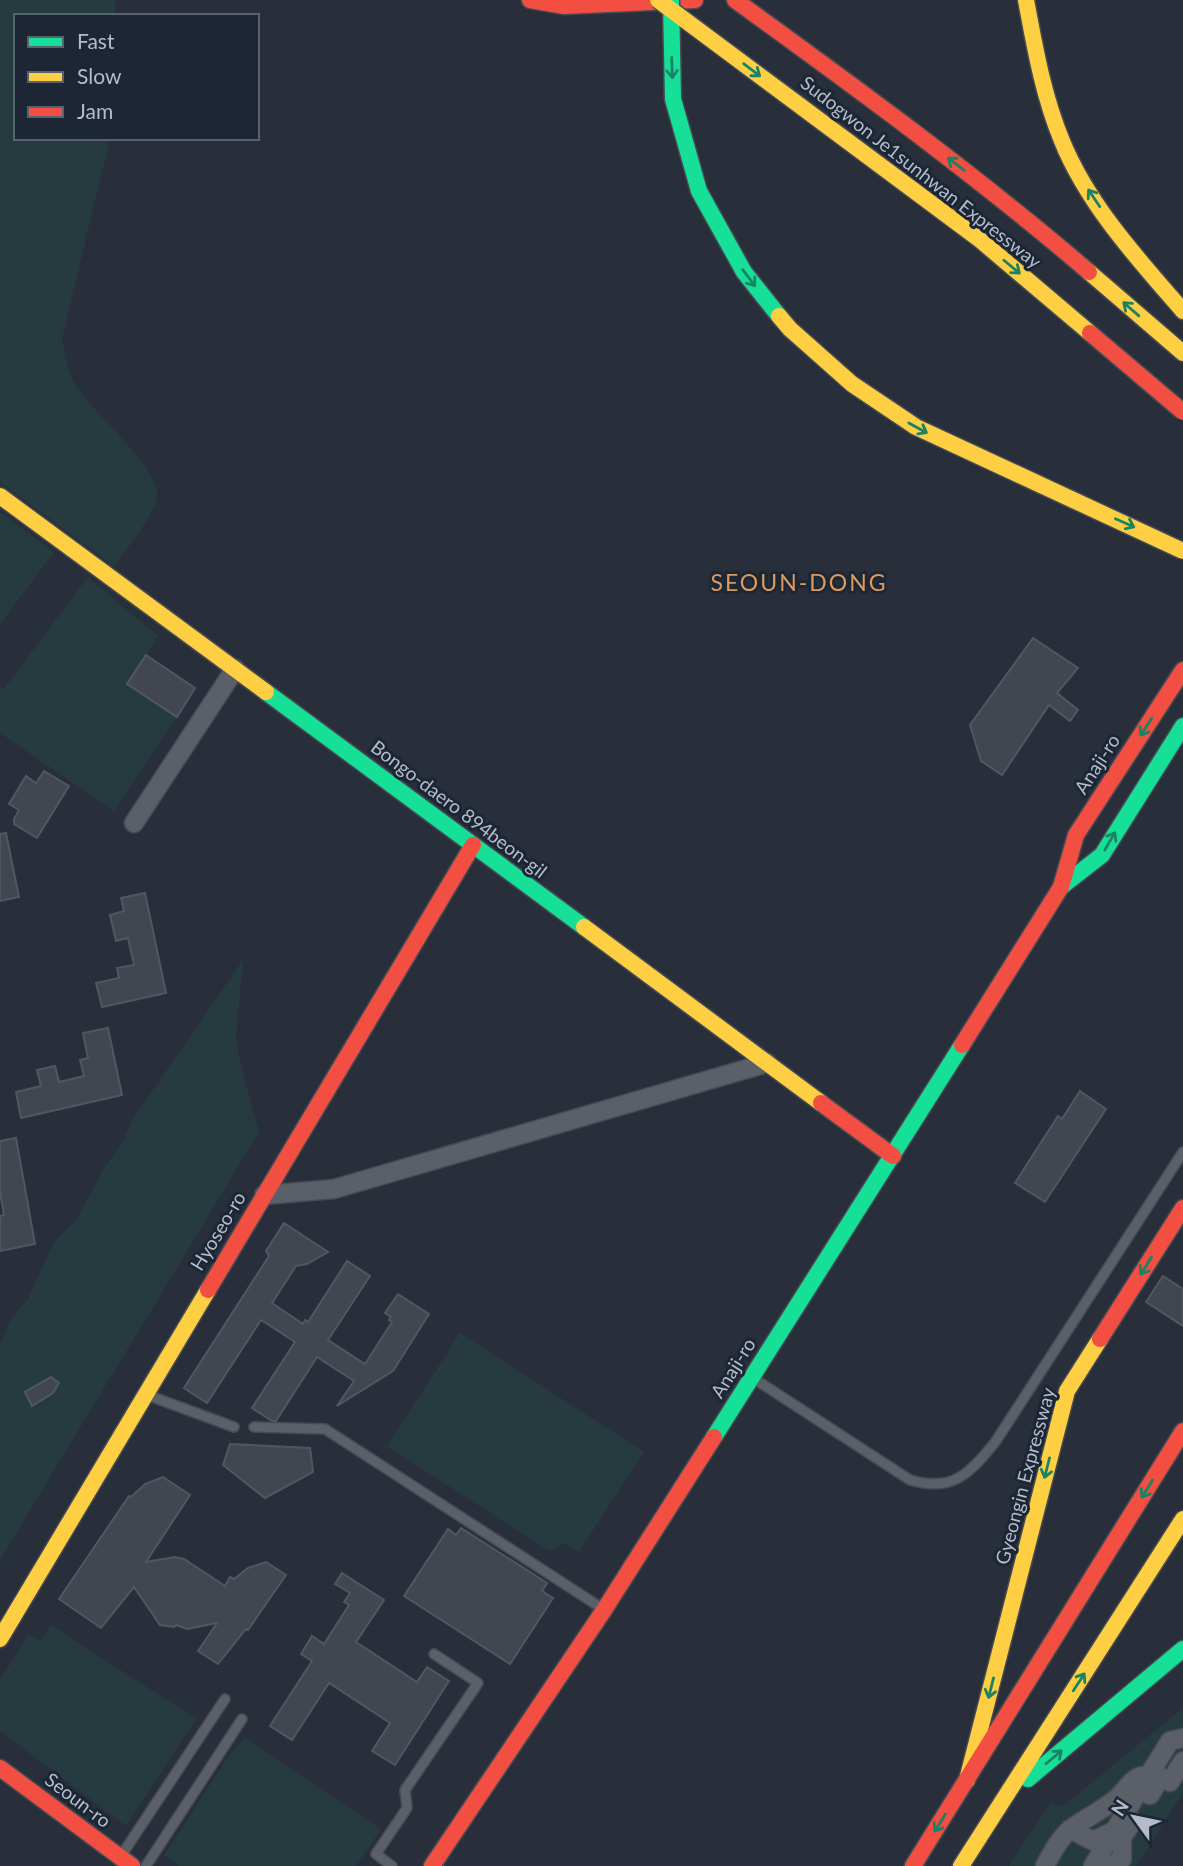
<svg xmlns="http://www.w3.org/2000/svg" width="1183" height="1866" font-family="Lato,sans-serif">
<rect width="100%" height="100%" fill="#292f3a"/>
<g fill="#263b40">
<path d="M0,0H115V16H16V138H110L62,339C65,353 67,368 73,381C89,410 154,462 157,492C159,510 125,551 114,566L0,482Z"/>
<polygon points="0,512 54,552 0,624"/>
<polygon points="88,577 158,636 127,684 177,717 114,811 0,733 0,687 4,689"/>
<polygon points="243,960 236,1037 241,1066 259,1132 0,1560 0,1344 11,1319 28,1299 54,1242 76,1221 105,1166 119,1149 133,1119"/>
<polygon points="460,1333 644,1452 579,1552 565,1543 549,1551 387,1446"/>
<polygon points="51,1625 196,1719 126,1826 0,1731 0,1680 29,1634 40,1641"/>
<polygon points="1183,1708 1183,1793 1136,1866 1009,1866 1051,1802 1062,1807"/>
<polygon points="245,1738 381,1829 356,1866 179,1866 164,1855 228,1757"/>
</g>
<g fill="#414650" stroke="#515761" stroke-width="2">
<polygon points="1033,638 1078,668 1057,693 1078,710 1070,721 1049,705 1002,775 981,761 970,725"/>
<polygon points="146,655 195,688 177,717 127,684"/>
<polygon points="44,771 69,786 37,838 14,824 14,819 19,810 9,804 26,776 36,783"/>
<polygon points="6,833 19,897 0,901 0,834"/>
<polygon points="145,893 166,993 102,1007 96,983 119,978 117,968 134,965 128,938 116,941 110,915 124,911 121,898"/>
<polygon points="108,1028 122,1095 21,1118 16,1092 41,1086 37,1070 55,1066 59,1082 84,1076 80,1060 88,1058 83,1033"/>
<polygon points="1080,1091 1106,1109 1045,1202 1015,1183 1058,1116 1062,1119"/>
<polygon points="16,1138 35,1244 0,1251 0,1216 4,1215 0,1192 0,1141"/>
<polygon points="284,1223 328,1252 307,1264 296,1266 272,1303 303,1324 305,1320 308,1322 347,1261 370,1276 328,1340 365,1364 392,1322 389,1320 391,1317 385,1313 398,1294 429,1314 393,1371 337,1406 354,1381 317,1357 276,1421 272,1421 252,1408 295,1342 261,1320 207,1403 184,1388 269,1256 266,1251"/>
<polygon points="1163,1276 1183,1289 1183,1326 1146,1302"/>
<polygon points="51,1377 59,1383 53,1393 32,1406 25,1392"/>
<polygon points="230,1444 310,1448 313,1472 265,1498 223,1465"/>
<polygon points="163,1477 190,1495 146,1562 175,1557 184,1559 225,1586 230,1577 234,1579 248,1568 266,1562 286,1575 248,1630 246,1629 218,1664 198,1651 217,1623 187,1629 176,1625 174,1627 160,1625 134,1587 101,1628 59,1599 129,1496 131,1497 145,1484"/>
<polygon points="461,1528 547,1583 542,1591 553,1598 510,1664 404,1596 448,1529 456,1535"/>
<polygon points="342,1573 384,1600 356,1642 417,1682 427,1667 449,1681 395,1765 372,1751 390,1723 329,1683 292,1740 270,1726 312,1661 301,1654 312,1636 324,1644 349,1605 344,1602 350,1593 335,1584"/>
</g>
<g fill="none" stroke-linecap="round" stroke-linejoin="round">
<defs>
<g id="lane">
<path d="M756,1380L910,1480C953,1493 970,1473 996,1441L1183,1152"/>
<polyline points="147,1395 234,1427"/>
<polyline points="254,1427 325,1429 600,1607"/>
<polyline points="121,1856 225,1699"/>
<polyline points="146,1866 242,1719"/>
<polyline points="392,1866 376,1854 407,1808 405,1790 478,1683 434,1654"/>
</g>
<g id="street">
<polyline points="134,823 235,669"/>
<polyline points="264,1195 334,1189 767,1063"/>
<polyline points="1150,1795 1161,1777 1170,1782 1183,1761"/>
<polyline points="1070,1829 1093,1841 1114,1831 1170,1741 1183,1738"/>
<path d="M1045,1866C1051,1854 1060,1837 1071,1829C1085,1818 1103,1810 1117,1798C1126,1790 1131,1779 1142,1776"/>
<polyline points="1093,1866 1114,1831"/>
<polyline points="1111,1866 1122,1859 1122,1837 1133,1821"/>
</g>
<g id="fast">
<polyline points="266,692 584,927"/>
<polyline points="1061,887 1102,855 1183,726"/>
<polyline points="714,1437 962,1045"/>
<polyline points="1028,1779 1183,1649"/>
</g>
<g id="slow">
<path d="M1026,0C1035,48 1043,95 1062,141C1088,205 1138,259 1183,311"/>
<polyline points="1089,272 1183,353"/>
<polyline points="0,496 266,692"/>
<polyline points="584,927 821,1103"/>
<polyline points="0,1639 208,1290"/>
<polyline points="967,1780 1067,1391 1100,1339"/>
<polyline points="961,1866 1183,1519"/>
</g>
<g id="jam">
<polyline points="530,0 564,6 695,0"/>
<path d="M735,0C855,87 976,175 1089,272"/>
<polyline points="962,1045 1061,887 1076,835 1183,670"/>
<polyline points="821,1103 893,1156"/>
<polyline points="208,1290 473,845"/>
<polyline points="1100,1339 1183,1208"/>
<polyline points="0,1768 132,1866"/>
<polyline points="432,1866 604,1610 714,1437"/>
<polyline points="913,1866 1183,1431"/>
</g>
</defs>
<use href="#lane" stroke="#464b53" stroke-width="12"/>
<use href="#street" stroke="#464b53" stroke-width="21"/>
<use href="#fast" stroke="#464b53" stroke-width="19"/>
<use href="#slow" stroke="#464b53" stroke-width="19"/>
<use href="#jam" stroke="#464b53" stroke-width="19"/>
<use href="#lane" stroke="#5b5f67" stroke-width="9"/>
<use href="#street" stroke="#5b5f67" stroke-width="18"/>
<use href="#fast" stroke="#16e098" stroke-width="16"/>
<use href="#slow" stroke="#ffcf43" stroke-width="16"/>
<use href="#jam" stroke="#f24e42" stroke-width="16"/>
<defs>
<polyline id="fast-bridge" points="671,0 673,99 699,191 744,272 779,316"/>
<g id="slow-bridge">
<polyline points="658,0 979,239 1090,333"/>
<polyline points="779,316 790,329 852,384 916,427 1183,551"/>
</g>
<polyline id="jam-bridge" points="1090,333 1183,412"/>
</defs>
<use href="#fast-bridge" stroke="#464c55" stroke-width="19" stroke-linecap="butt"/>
<use href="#slow-bridge" stroke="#464c55" stroke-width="19" stroke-linecap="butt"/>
<use href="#jam-bridge" stroke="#464c55" stroke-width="19" stroke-linecap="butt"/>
<use href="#fast-bridge" stroke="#16e098" stroke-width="16"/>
<use href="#slow-bridge" stroke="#ffcf43" stroke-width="16"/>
<use href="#jam-bridge" stroke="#f24e42" stroke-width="16"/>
</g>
<defs><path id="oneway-shaft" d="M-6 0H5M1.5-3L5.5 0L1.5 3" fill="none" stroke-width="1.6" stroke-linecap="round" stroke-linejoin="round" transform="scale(1.75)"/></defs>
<g stroke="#198366">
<use href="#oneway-shaft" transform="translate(672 68) rotate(88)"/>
<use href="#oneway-shaft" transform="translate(752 70) rotate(37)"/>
<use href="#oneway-shaft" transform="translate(956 164) rotate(-143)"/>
<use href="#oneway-shaft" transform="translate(1094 198) rotate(-124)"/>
<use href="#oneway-shaft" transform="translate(1012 267) rotate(40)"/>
<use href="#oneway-shaft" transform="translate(749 278) rotate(53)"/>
<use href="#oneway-shaft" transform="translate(1131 309) rotate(-139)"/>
<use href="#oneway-shaft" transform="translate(918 428) rotate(29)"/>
<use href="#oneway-shaft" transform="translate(1125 523) rotate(24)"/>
<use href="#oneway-shaft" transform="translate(1146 727) rotate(123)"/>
<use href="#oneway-shaft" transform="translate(1110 841) rotate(-60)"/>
<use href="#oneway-shaft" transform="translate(1146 1266) rotate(122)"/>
<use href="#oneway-shaft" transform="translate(1047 1468) rotate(104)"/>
<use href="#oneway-shaft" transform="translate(1147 1489) rotate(122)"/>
<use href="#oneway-shaft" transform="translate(1079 1682) rotate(-57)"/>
<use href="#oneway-shaft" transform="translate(991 1688) rotate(104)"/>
<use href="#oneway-shaft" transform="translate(1054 1757) rotate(-40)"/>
<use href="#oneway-shaft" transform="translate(940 1823) rotate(122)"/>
</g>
<g text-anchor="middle" stroke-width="6" stroke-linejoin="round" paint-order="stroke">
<g font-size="19" fill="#b4bccb" stroke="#1c2635">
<text transform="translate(921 172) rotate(38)" y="7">Sudogwon Je1sunhwan Expressway</text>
<text transform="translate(1097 764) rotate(-57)" y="7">Anaji-ro</text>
<text transform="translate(459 809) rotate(37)" y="7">Bongo-daero 894beon-gil</text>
<text transform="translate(218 1231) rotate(-59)" y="7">Hyoseo-ro</text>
<text transform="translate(733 1368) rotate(-58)" y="7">Anaji-ro</text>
<text transform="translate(1025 1476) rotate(-75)" y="7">Gyeongin Expressway</text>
<text transform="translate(78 1800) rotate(37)" y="7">Seoun-ro</text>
</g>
<g font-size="23" letter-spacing="2" fill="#db9a5e" stroke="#1c2635">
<text x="799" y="591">SEOUN-DONG</text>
</g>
</g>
<rect x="14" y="14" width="245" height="126" fill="#1c2635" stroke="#596271" stroke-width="2"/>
<rect x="28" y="37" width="35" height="10" fill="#16e098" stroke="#596271" stroke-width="2"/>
<text x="77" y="49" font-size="21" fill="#b4bccb">Fast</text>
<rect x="28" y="72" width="35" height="10" fill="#ffcf43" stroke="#596271" stroke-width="2"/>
<text x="77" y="84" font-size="21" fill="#b4bccb">Slow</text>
<rect x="28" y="107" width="35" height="10" fill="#f24e42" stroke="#596271" stroke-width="2"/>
<text x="77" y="119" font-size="21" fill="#b4bccb">Jam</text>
<g transform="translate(1134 1817) rotate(303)" stroke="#1c2635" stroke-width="5" paint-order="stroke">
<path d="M0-5L12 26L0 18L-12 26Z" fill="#b4bccb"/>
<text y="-10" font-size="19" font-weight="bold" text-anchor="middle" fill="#b4bccb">N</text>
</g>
</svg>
